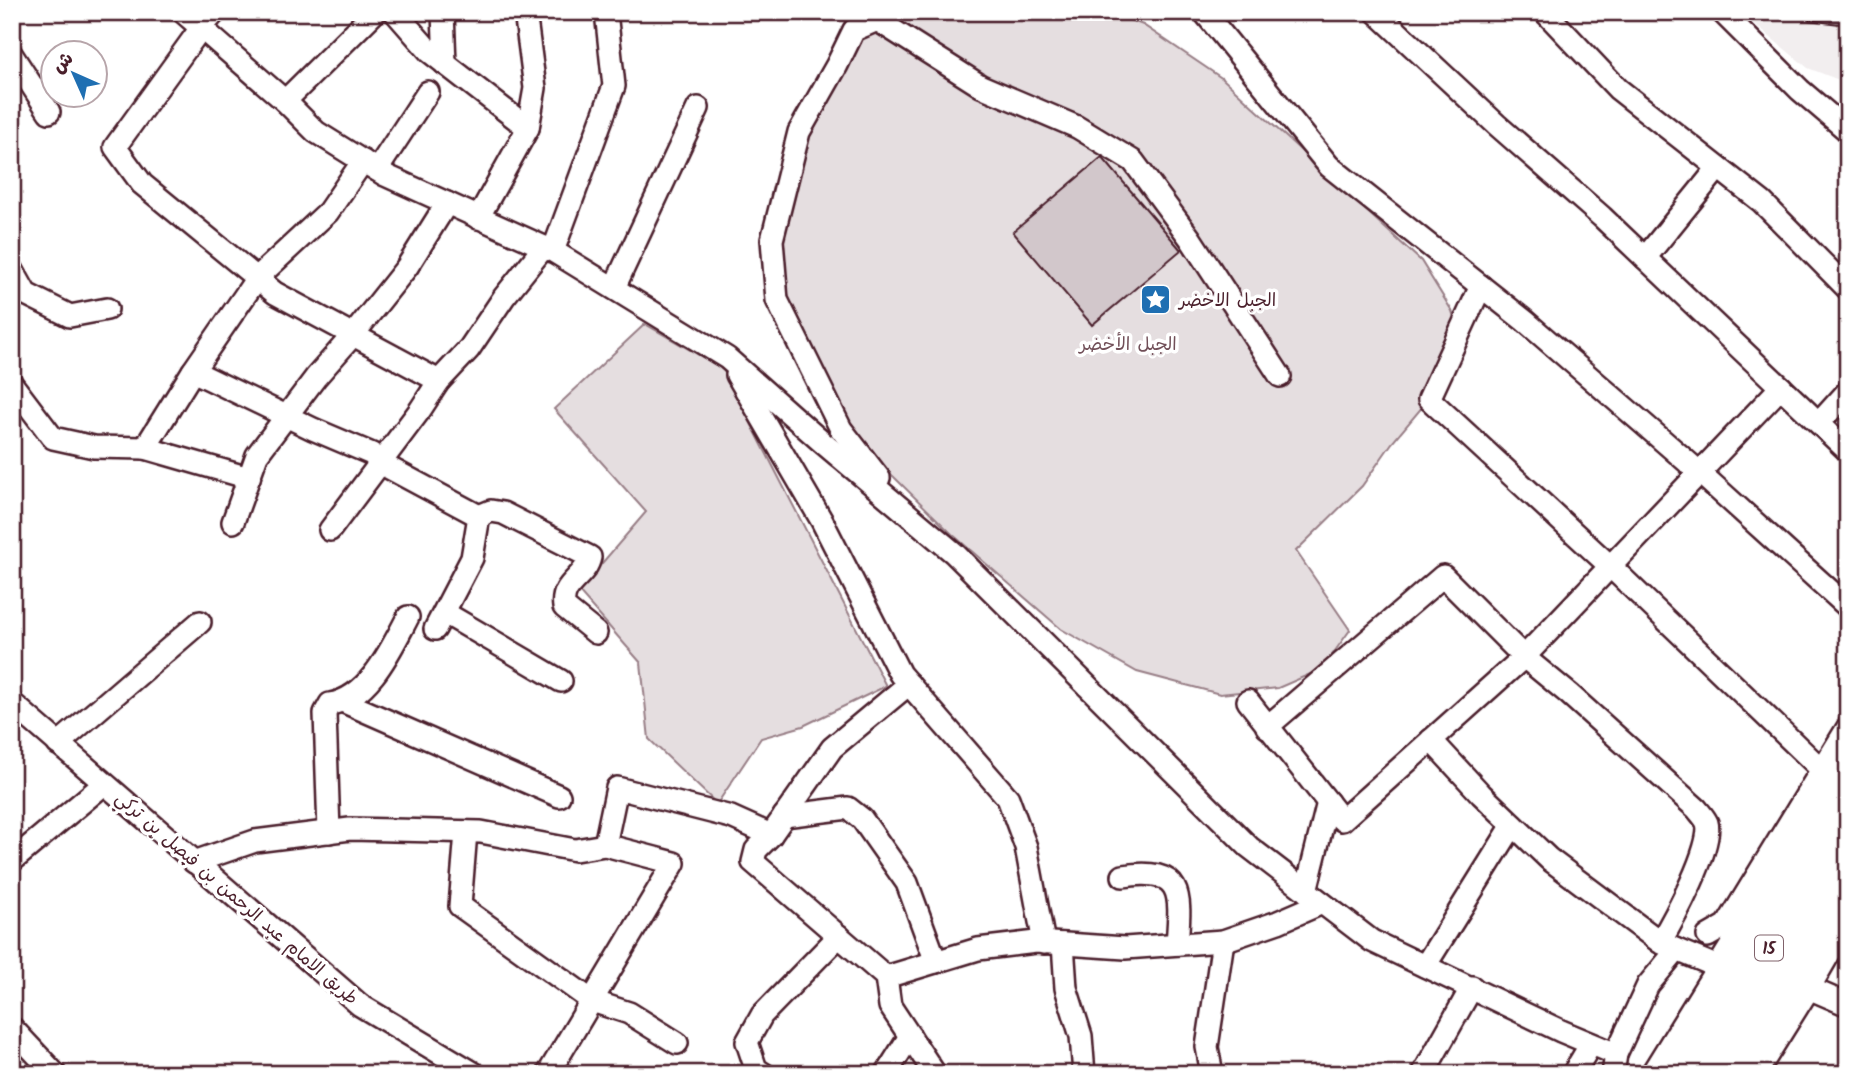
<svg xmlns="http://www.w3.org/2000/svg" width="1860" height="1086" font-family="Kalam,'Playpen Sans Arabic',sans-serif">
<rect width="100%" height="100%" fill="#fff"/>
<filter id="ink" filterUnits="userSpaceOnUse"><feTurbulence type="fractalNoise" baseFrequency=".0143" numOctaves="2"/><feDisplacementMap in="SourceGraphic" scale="14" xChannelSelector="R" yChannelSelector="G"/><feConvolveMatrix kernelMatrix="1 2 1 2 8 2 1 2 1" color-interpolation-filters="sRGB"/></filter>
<g filter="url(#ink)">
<polygon fill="#f2eeef" points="1755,12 1848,12 1848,81 1839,80 1808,68 1753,23"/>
<g fill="#e5dee0" stroke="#987e86" stroke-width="2">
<polygon points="890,12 1108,12 1143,25 1223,79 1421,261 1452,311 1459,334 1429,399 1392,443 1362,486 1296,551 1350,630 1322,669 1278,688 1220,694 1137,672 1061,629 952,534 894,477 841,429 777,300 772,240 799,132 842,56 877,20"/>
<polygon points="645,324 723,369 886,686 803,726 761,738 717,804 649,739 641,663 578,591 646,512 554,409"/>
</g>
<g fill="#d2c7cb" stroke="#4a1f2b" stroke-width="2">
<polygon points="1809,12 1848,12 1848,25 1809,20"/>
<polygon points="1102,157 1181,250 1092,325 1013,232"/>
</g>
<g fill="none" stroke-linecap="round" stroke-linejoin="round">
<defs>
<g id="minor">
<polyline points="183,12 285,101 316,132 385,175 553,251 727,358 823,443 954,553 1249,847 1372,941 1561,1031 1616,1054"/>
<polyline points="215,12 201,28 115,147 142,184 275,293 439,381"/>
<polyline points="395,12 430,52 528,128"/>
<polyline points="443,12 445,64"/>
<polyline points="1204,12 1329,166 1525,321 1699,472 1848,607"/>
<polyline points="1376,12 1497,125 1602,217 1848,451"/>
<polyline points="1545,12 1618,89 1762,202 1848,289"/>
<polyline points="1722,12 1800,90 1848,131"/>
<polyline points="12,55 49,112"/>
<polyline points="285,101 375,12"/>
<polyline points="377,170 428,92"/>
<polyline points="478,218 528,128 535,88 525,12"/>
<polyline points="553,251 614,86 606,12"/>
<polyline points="1645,258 1718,168"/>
<polyline points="12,269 26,294 70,316 107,309"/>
<polyline points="1481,286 1429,399 1611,567 1821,769 1839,780"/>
<polyline points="614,288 698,108"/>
<polyline points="193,371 313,429 372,454 380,463 479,516"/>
<polyline points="737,375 822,521 900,674 1008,798 1026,847 1044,943"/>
<polyline points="12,384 53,438 94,447 145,448 249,478"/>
<polyline points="1819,423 1848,391"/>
<polyline points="145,448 193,371 257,278 328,212 363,161"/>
<polyline points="879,478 841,429 777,300 772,240 799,132 837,65 854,30 877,20 981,86 1077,127 1133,161 1190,238 1280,376"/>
<path d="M479,516L491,511L503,513L590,557C586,578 560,582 564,607L596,633"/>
<polyline points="233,522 257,455 316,377 353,335 407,267 447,203"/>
<polyline points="330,530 420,410 439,381 469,349 504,297 544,247"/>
<polyline points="445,613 561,681"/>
<polyline points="435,629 472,558 479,516"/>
<polyline points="909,684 832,748 771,835 756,850 753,862 886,977 890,1006 935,1074"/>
<polyline points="342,701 559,796"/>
<polyline points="1248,701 1342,820 1524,657 1781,387"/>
<polyline points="12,703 360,1005 475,1074"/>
<path d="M1267,727L1443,576L1524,657L1569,694L1697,809C1700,813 1705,818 1707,823C1714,845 1673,921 1660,942L1677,950"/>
<polyline points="1431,740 1481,794 1549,859 1660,942"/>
<polyline points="58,744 200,622"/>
<polyline points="784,816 848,808 862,819 907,883 936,962"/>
<path d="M329,832L325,713L330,704C369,698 391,649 408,617"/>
<polyline points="466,832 460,906 592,1001 629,1013 677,1043"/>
<polyline points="605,845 617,788 731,817 771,835"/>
<polyline points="12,861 104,784"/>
<polyline points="194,862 255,841 350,829 481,832 575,850 605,845 674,863 548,1074"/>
<path d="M1123,876C1184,867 1181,894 1177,944"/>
<polyline points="1306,891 1328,802"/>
<polyline points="1708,936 1727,925 1848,727"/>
<polyline points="1063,944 1066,988 1081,1036 1084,1074"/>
<polyline points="1425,966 1513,825"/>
<polyline points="886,977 978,949 1036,942 1125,948 1223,941 1278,922 1322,903"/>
<polyline points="1815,977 1804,986 1848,1005"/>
<polyline points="12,1028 55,1074"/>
<polyline points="764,1074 756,1069 747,1042 762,1015 839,936"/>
<polyline points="886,1074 910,1036"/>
<polyline points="1212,1074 1207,1047 1223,941"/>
<polyline points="1423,1074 1472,987"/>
<polyline points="1573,1074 1591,1044"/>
<polyline points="1613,1074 1616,1054 1648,985 1677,950 1723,969"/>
</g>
<g id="highway">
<polyline points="1658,1074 1848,767"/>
<polyline points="1690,1074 1848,822"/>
<polyline points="1719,1074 1848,872"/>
<polyline points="1749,1074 1804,986 1848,910"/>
</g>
</defs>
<use href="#minor" stroke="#4a1f2b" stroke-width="26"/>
<use href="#highway" stroke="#4a1f2b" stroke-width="37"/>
<use href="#minor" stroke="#fff" stroke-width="21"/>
<use href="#highway" stroke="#fff" stroke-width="32"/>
</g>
</g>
<defs>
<symbol id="sight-square" viewBox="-11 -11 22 22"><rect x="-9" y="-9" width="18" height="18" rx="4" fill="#1f6fb2" stroke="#fff"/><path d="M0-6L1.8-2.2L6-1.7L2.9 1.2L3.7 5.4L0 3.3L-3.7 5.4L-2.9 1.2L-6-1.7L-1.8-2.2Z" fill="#fff"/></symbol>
</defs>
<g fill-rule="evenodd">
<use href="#sight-square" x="1138" y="282" width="35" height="35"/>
</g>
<g text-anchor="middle" stroke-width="7" stroke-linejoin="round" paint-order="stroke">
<rect fill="#fff" stroke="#80626b" stroke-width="2" x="1755" y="935.5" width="28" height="25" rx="5"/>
<g font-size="16" font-weight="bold" fill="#4a1f2b">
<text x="1769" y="954">15</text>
</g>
<g font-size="18" fill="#4a1f2b" stroke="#fff" text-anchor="start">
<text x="1179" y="306">الجبل الاخضر</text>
</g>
<g font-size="18" fill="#714f58" stroke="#fff">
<text x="1128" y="350">الجبل الأخضر</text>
</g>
<g font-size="18" fill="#4a1f2b" stroke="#fff">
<text transform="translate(237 898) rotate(41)" y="6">طريق الامام عبد الرحمن بن فيصل بن تركي</text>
</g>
</g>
<rect width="1860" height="1086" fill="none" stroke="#fff" stroke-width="42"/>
<rect x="21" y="21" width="1818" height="1044" fill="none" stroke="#4a1f2b" stroke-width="2.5" filter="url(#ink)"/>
<g transform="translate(74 74) rotate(315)"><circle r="33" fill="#ffffff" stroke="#b7a5aa" stroke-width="2"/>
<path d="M0-5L12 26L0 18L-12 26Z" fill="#1f6fb2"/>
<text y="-10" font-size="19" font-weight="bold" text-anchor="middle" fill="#4a1f2b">ش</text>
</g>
</svg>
